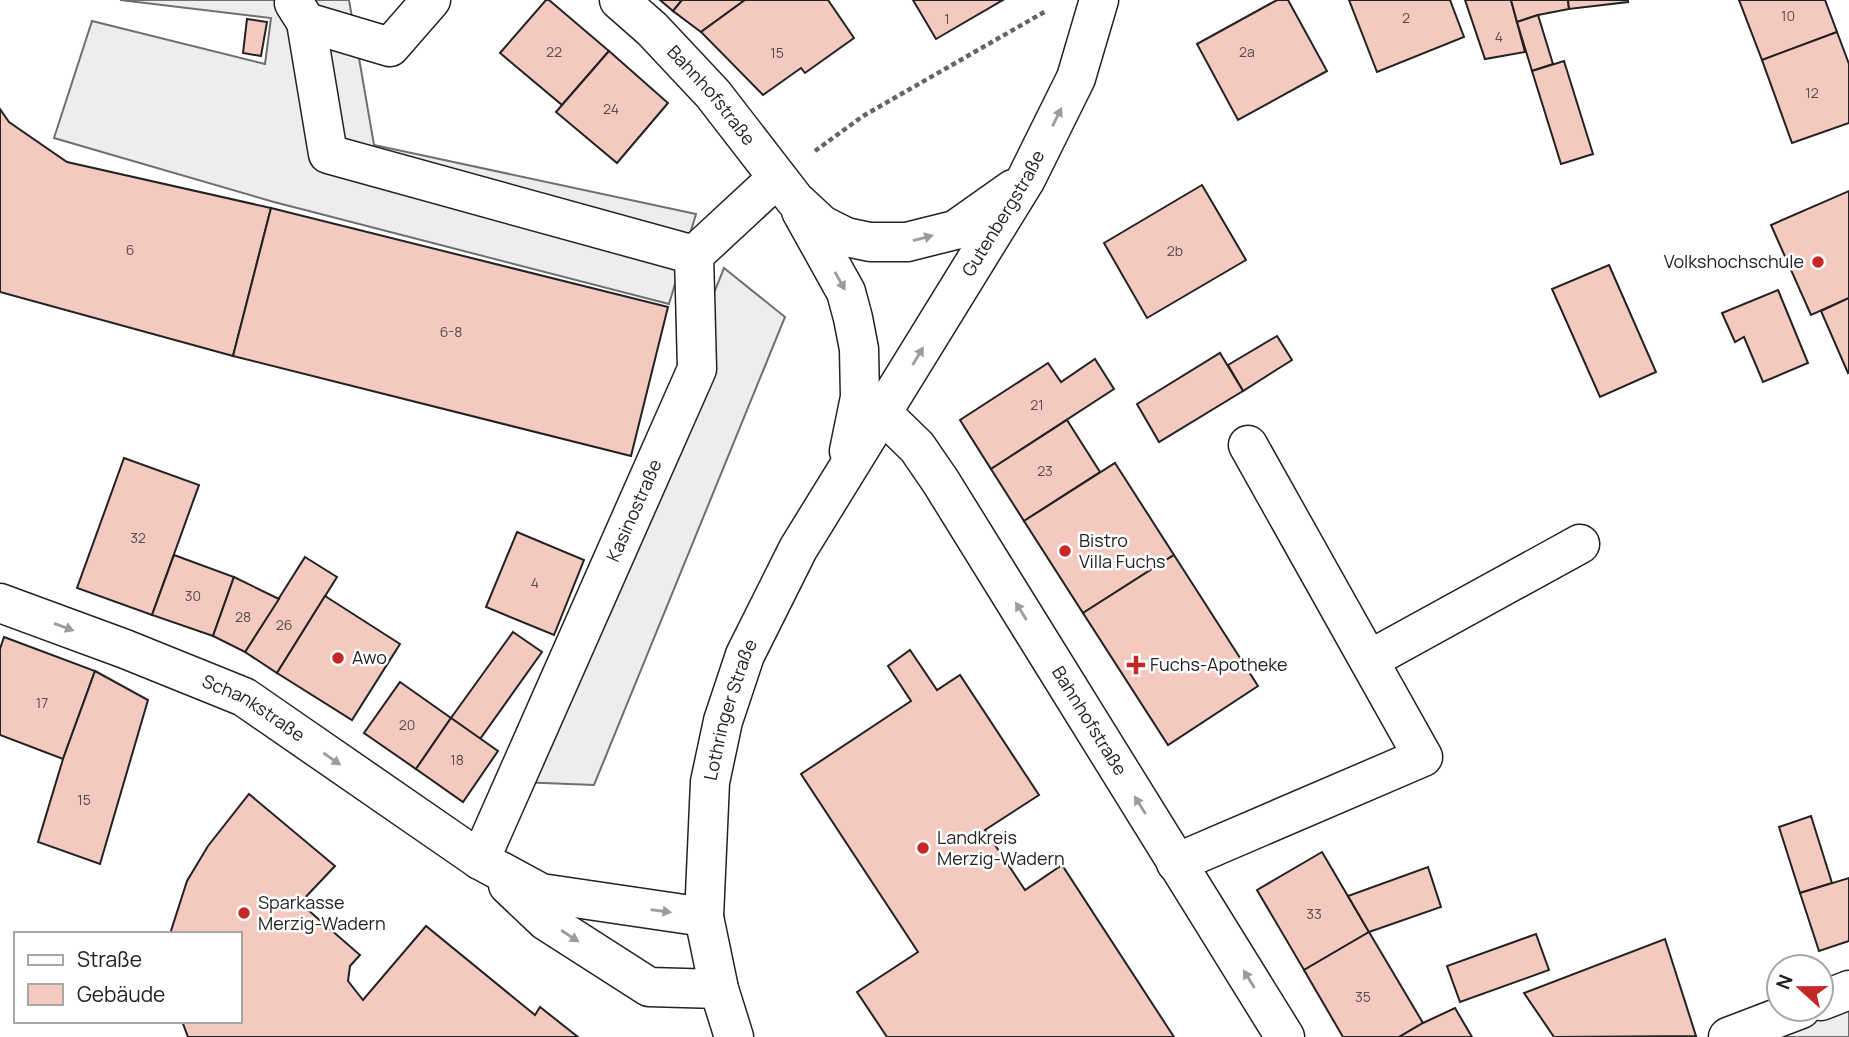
<svg xmlns="http://www.w3.org/2000/svg" width="1849" height="1037" font-family="Manrope,sans-serif">
<rect width="100%" height="100%" fill="#fff"/>
<g fill="#ededed" stroke="#6f6f6f" stroke-width="2">
<polygon points="120,0 349,0 374,145 696,214 669,304 274,202 54,138 92,21 265,64 271,18"/>
<polygon points="724,268 785,317 594,785 519,782"/>
<polygon points="1849,1003 1849,1037 1759,1037"/>
</g>
<g fill="#f3c9c0" stroke="#222" stroke-width="2">
<polygon points="546,0 549,0 609,51 562,105 500,53"/>
<polygon points="660,0 682,0 673,11"/>
<polygon points="682,0 745,0 701,32 673,11"/>
<polygon points="745,0 828,0 854,38 805,73 801,68 763,95 701,32"/>
<polygon points="913,0 1003,0 936,39"/>
<polygon points="1277,0 1288,0 1327,71 1238,120 1197,44"/>
<polygon points="1349,0 1450,0 1464,37 1377,72"/>
<polygon points="1465,0 1511,0 1525,52 1485,59"/>
<polygon points="1511,0 1568,0 1569,9 1538,15 1517,22"/>
<polygon points="1568,0 1628,0 1628,2 1569,9"/>
<polygon points="1739,0 1825,0 1837,32 1762,60"/>
<polygon points="1538,15 1553,64 1532,71 1517,22"/>
<polygon points="247,19 267,22 261,56 243,53"/>
<polygon points="1837,32 1849,64 1849,123 1792,143 1762,60"/>
<polygon points="609,51 668,103 617,163 556,112"/>
<polygon points="1564,61 1593,154 1561,164 1532,71"/>
<polygon points="0,109 9,122 67,162 271,208 233,356 0,292"/>
<polygon points="1202,185 1246,260 1147,318 1104,243"/>
<polygon points="1849,191 1849,298 1811,315 1771,225"/>
<polygon points="271,208 668,307 631,456 233,356"/>
<polygon points="1609,265 1656,372 1600,397 1552,289"/>
<polygon points="1778,290 1808,363 1763,382 1744,337 1735,342 1722,313"/>
<polygon points="1849,298 1849,372 1848,373 1821,311"/>
<polygon points="1277,336 1292,360 1243,391 1228,365"/>
<polygon points="1220,353 1243,391 1159,442 1137,404"/>
<polygon points="1095,359 1114,389 991,469 960,420 1048,363 1061,382"/>
<polygon points="1067,420 1100,472 1024,521 991,469"/>
<polygon points="124,458 199,485 152,615 77,588"/>
<polygon points="1115,463 1174,555 1083,613 1024,521"/>
<polygon points="517,532 584,560 554,635 486,607"/>
<polygon points="174,555 234,577 213,636 152,615"/>
<polygon points="1174,555 1258,686 1168,745 1083,613"/>
<polygon points="305,557 337,577 277,673 245,652"/>
<polygon points="234,577 279,599 245,652 213,636"/>
<polygon points="325,596 400,644 352,720 277,673"/>
<polygon points="513,632 542,652 480,739 451,718"/>
<polygon points="4,637 95,671 63,759 0,735 0,649"/>
<polygon points="910,650 937,690 960,675 1039,795 985,830 1025,890 1062,865 1174,1037 887,1037 857,992 918,952 801,774 911,701 888,666"/>
<polygon points="95,671 148,700 100,864 38,842 63,759"/>
<polygon points="400,682 451,718 416,769 364,733"/>
<polygon points="451,718 498,751 463,802 416,769"/>
<polygon points="249,794 335,866 300,903 360,955 350,966 348,981 363,1000 426,926 535,1015 540,1007 578,1037 188,1037 182,1021 240,1021 240,934 170,934 187,881 208,846"/>
<polygon points="1811,816 1832,883 1800,893 1779,827"/>
<polygon points="1322,852 1369,932 1304,970 1257,890"/>
<polygon points="1428,867 1441,907 1369,932 1348,896"/>
<polygon points="1849,878 1849,941 1819,951 1800,893"/>
<polygon points="1369,932 1423,1023 1399,1037 1343,1037 1304,970"/>
<polygon points="1536,934 1549,970 1460,1002 1447,966"/>
<polygon points="1665,939 1696,1036 1554,1037 1524,993"/>
<polygon points="1455,1008 1472,1037 1399,1037 1423,1023"/>
</g>
<g fill="none" stroke-linecap="round" stroke-linejoin="round">
<defs>
<g id="minor">
<polyline points="294,3 306,22 390,47 431,0"/>
<polyline points="306,22 328,154 694,255"/>
<path id="s1" d="M883,414L917,447L941,482L1285,1037"/>
<path id="s2" d="M0,603L125,649L244,697L480,860L541,893L704,917"/>
<polyline points="1369,660 1580,544"/>
<path id="s3" d="M480,860L697,369L694,255L777,178"/>
<polyline points="1176,863 1423,757 1248,445"/>
<polyline points="508,885 546,921 649,987 719,989"/>
<polyline points="1821,1001 1849,990"/>
<polyline points="1728,1037 1801,1009"/>
</g>
<g id="major">
<path id="s4" d="M619,0L652,29L713,94L795,200L822,225L846,237L870,242H907L955,230L1013,189"/>
<polyline points="801,211 846,292 853,318 859,349 860,397 849,451"/>
<path id="s5" d="M734,1037L719,989L704,917L710,782L723,721L745,655L798,549L1026,179L1076,78L1099,0"/>
</g>
</defs>
<use href="#minor" stroke="#222" stroke-width="41"/>
<use href="#major" stroke="#222" stroke-width="41"/>
<polyline stroke="#646464" stroke-width="4.5" stroke-dasharray="5 3.5" stroke-linecap="butt" points="815,151 863,116 1046,11"/>
<use href="#minor" stroke="#fff" stroke-width="38"/>
<use href="#major" stroke="#fff" stroke-width="38"/>
</g>
<defs><path id="oneway-solid" d="M-6-.8H1V-3.2L6.5 0L1 3.2V.8H-6Z" transform="scale(1.75)"/></defs>
<g fill="#9c9c9c">
<use href="#oneway-solid" transform="translate(1057 117) rotate(-64)"/>
<use href="#oneway-solid" transform="translate(923 238) rotate(-15)"/>
<use href="#oneway-solid" transform="translate(840 281) rotate(61)"/>
<use href="#oneway-solid" transform="translate(918 356) rotate(-59)"/>
<use href="#oneway-solid" transform="translate(1021 611) rotate(-122)"/>
<use href="#oneway-solid" transform="translate(64 627) rotate(20)"/>
<use href="#oneway-solid" transform="translate(332 759) rotate(35)"/>
<use href="#oneway-solid" transform="translate(1140 805) rotate(-122)"/>
<use href="#oneway-solid" transform="translate(661 911) rotate(8)"/>
<use href="#oneway-solid" transform="translate(570 936) rotate(33)"/>
<use href="#oneway-solid" transform="translate(1249 979) rotate(-122)"/>
</g>
<g fill="#c62828" stroke="#fff" stroke-width="2.5">
<circle cx="1818" cy="262" r="7"/>
<circle cx="1065" cy="551" r="7"/>
<circle cx="338" cy="658" r="7"/>
<path d="M1132.5 654.5h7v7h7v7h-7v7h-7v-7h-7v-7h7z"/>
<circle cx="923" cy="848" r="7"/>
<circle cx="244" cy="913" r="7"/>
</g>
<g text-anchor="middle" stroke-width="5" stroke-linejoin="round" paint-order="stroke">
<g font-size="14" fill="#564c4a">
<text x="1788" y="21">10</text>
<text x="1406" y="23">2</text>
<text x="947" y="24">1</text>
<text x="1499" y="42">4</text>
<text x="554" y="57">22</text>
<text x="1247" y="57">2a</text>
<text x="777" y="58">15</text>
<text x="1812" y="98">12</text>
<text x="611" y="114">24</text>
<text x="130" y="255">6</text>
<text x="1175" y="256">2b</text>
<text x="451" y="337">6-8</text>
<text x="1037" y="410">21</text>
<text x="1045" y="476">23</text>
<text x="138" y="543">32</text>
<text x="535" y="588">4</text>
<text x="193" y="601">30</text>
<text x="243" y="622">28</text>
<text x="284" y="630">26</text>
<text x="42" y="708">17</text>
<text x="407" y="730">20</text>
<text x="457" y="765">18</text>
<text x="84" y="805">15</text>
<text x="1314" y="919">33</text>
<text x="1363" y="1002">35</text>
</g>
<g font-size="18" fill="#222" stroke="#fff">
<text dy="6" stroke="none"><textPath href="#s4" startOffset="133">Bahnhofstraße</textPath></text>
<text dy="6" stroke="none"><textPath href="#s5" startOffset="903">Gutenbergstraße</textPath></text>
<text dy="6" stroke="none"><textPath href="#s3" startOffset="382">Kasinostraße</textPath></text>
<text dy="6" stroke="none"><textPath href="#s2" startOffset="275">Schankstraße</textPath></text>
<text dy="6" stroke="none"><textPath href="#s5" startOffset="334">Lothringer Straße</textPath></text>
<text dy="6" stroke="none"><textPath href="#s1" startOffset="371">Bahnhofstraße</textPath></text>
</g>
<g font-size="18" fill="#222" stroke="#fff" text-anchor="start">
<text x="1804" y="268" text-anchor="end">Volkshochschule</text>
<text x="1079" y="547">Bistro<tspan x="1079" dy="21">Villa Fuchs</tspan></text>
<text x="352" y="664">Awo</text>
<text x="1150" y="671">Fuchs-Apotheke</text>
<text x="937" y="844">Landkreis<tspan x="937" dy="21">Merzig-Wadern</tspan></text>
<text x="258" y="909">Sparkasse<tspan x="258" dy="21">Merzig-Wadern</tspan></text>
</g>
</g>
<rect x="14" y="932" width="228" height="91" fill="#ffffff" stroke="#a7a7a7" stroke-width="2"/>
<rect x="28" y="955" width="35" height="10" fill="#ffffff" stroke="#a7a7a7" stroke-width="2"/>
<text x="77" y="967" font-size="21" fill="#222222">Straße</text>
<rect x="28" y="984" width="35" height="21" fill="#f3c9c0" stroke="#a7a7a7" stroke-width="2"/>
<text x="77" y="1002" font-size="21" fill="#222222">Gebäude</text>
<g transform="translate(1800 988) rotate(291)"><circle r="33" fill="#ffffff" stroke="#a7a7a7" stroke-width="2"/>
<path d="M0-5L12 26L0 18L-12 26Z" fill="#c62828"/>
<text y="-10" font-size="19" font-weight="bold" text-anchor="middle" fill="#222222">N</text>
</g>
</svg>
